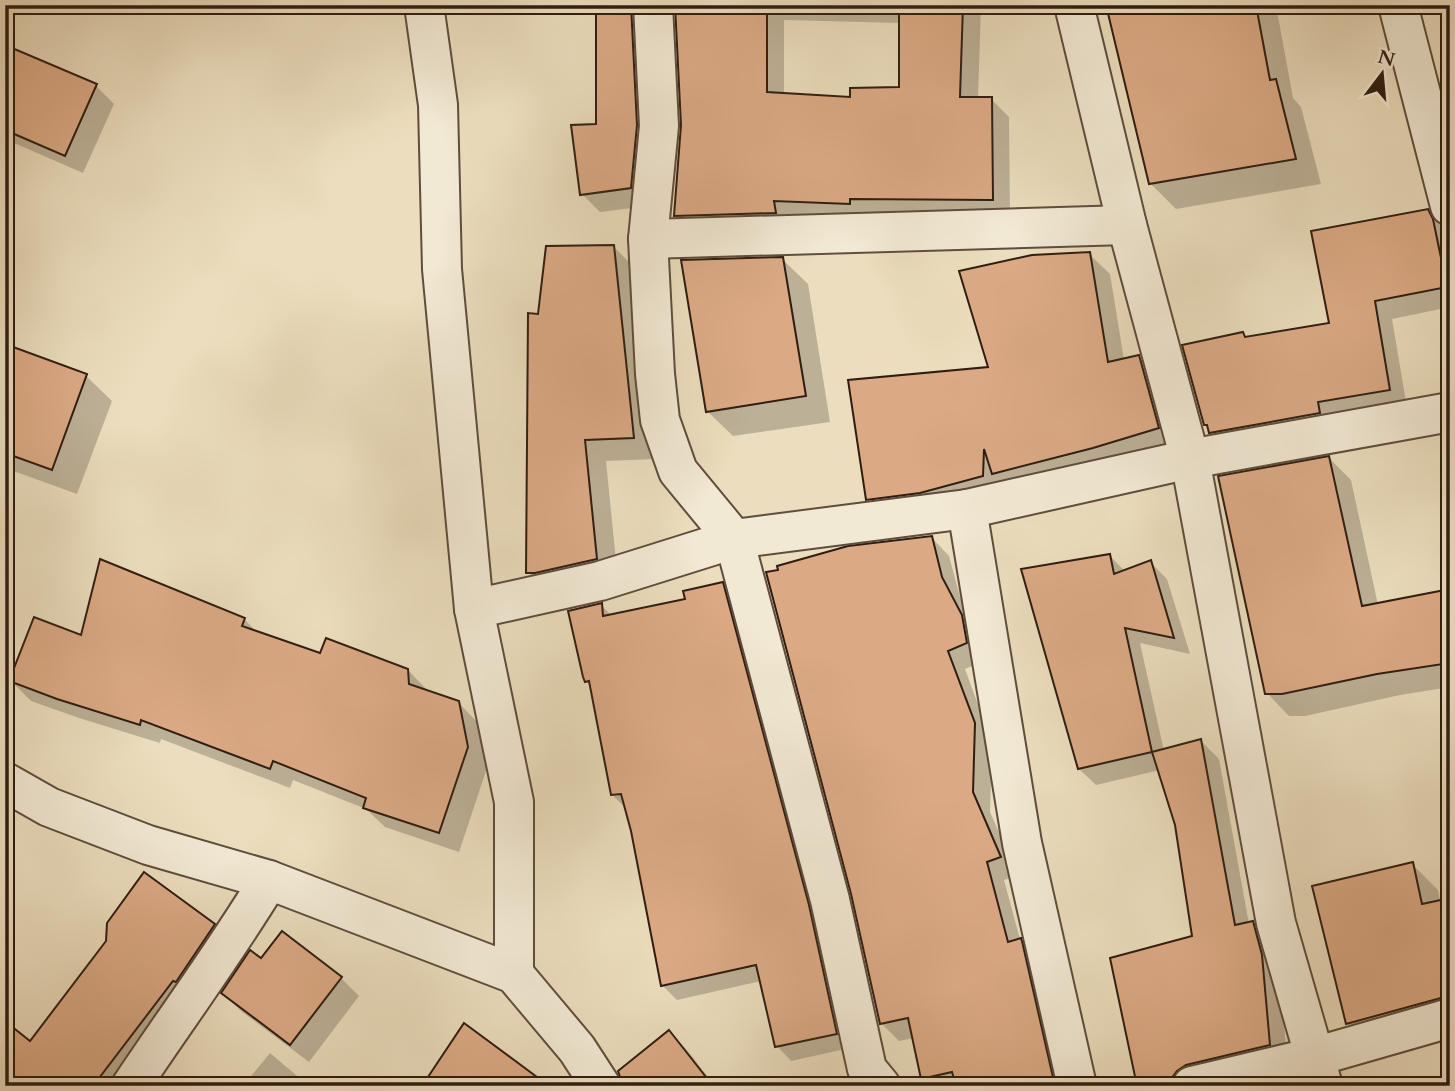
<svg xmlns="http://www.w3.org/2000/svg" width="1455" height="1091" font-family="Cardo,serif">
<rect width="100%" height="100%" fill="#ebddbd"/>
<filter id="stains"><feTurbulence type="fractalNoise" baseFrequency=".00286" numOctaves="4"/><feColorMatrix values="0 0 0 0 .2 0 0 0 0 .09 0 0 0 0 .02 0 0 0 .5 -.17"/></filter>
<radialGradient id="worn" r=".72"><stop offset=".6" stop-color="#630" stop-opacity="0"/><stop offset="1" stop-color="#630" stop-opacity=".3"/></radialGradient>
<g fill="#0003" fill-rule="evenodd">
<polygon points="597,5 658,5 648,206 600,212 582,194 597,126"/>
<path d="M677,5H981L978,99H991L1009,117L1010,217L694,234L676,216L683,125ZM784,20L901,23V89L852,98L784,94Z"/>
<polygon points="1108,5 1276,5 1293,98 1301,107 1321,184 1176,209 1150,183"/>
<polygon points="5,47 96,86 114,104 83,173 5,139"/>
<polygon points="1428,211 1445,229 1450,229 1450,307 1392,319 1407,408 1228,451 1205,425 1243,334 1247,339 1332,325"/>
<polygon points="613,246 635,268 655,459 606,461 618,581 550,594 528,572 540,316"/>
<polygon points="1089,254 1110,274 1124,360 1139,357 1159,377 1178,448 888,520 867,499 990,369"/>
<polygon points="782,259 808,284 830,422 733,436 707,411"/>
<polygon points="5,346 86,376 112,401 77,494 5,468"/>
<polygon points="1329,458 1351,480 1378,605 1450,591 1450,687 1400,695 1305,716 1289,716 1267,693"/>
<polygon points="931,537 949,556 960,597 980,635 984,661 965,669 992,743 990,812 1018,875 1004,880 1020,939 1038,958 1067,1086 931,1086 923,1078 914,1038 899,1041 881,1023"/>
<polygon points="1110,556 1125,571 1150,562 1167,579 1190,654 1140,643 1164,751 1201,741 1219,759 1249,924 1253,923 1271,941 1280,974 1287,1063 1152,1080 1194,937 1177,824 1160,770 1096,785 1079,769"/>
<polygon points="722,584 737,598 850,1048 791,1061 777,1046 761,981 677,1000 663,986 627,809 612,795 592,687 586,681 601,605 612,616 687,600"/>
<polygon points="244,619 258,633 321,655 408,670 428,691 458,702 478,723 487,768 459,852 385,827 366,809 293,780 290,788 161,739 160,743 79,718 31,701 11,681 82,637"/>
<polygon points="1412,864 1438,890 1440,901 1450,899 1450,1028 1373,1049 1348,1023"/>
<polygon points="214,925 232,943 131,1086 5,1086 30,1043"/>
<polygon points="262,961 341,978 359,996 309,1062 241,1011 223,993"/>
<polygon points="669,1032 687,1050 715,1086 624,1086"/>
<polygon points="270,1053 309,1086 243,1086"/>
</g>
<g fill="#dbaa85" stroke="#301d12" stroke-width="2">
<polygon points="596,5 631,5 637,125 631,188 580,195 571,125 596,124"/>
<polygon points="675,5 767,5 767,92 850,97 850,88 899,87 899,5 963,5 960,97 992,97 993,200 850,199 850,204 774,201 776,213 674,216 681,125"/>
<polygon points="1106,5 1256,5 1270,80 1276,79 1296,159 1149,184"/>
<polygon points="5,45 97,84 65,156 5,130"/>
<polygon points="1428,209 1433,219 1447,287 1375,301 1390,390 1318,402 1320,413 1209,433 1207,425 1204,425 1182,345 1243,332 1245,337 1329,323 1311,231"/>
<polygon points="614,245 634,438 585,440 597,559 535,573 526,573 528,313 538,314 546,246"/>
<polygon points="1090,252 1108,362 1139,355 1159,428 1093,448 992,474 984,449 983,476 920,493 866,500 848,380 988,367 959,271 1032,255"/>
<polygon points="783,257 806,396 706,412 681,260"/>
<polygon points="5,344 87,374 52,470 5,453"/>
<polygon points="1329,456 1362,606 1450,589 1450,663 1377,674 1282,694 1265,694 1218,476"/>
<polygon points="932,536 942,577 962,615 967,643 948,651 975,723 973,792 1001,857 987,862 1008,942 1021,938 1022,941 1055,1086 956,1086 952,1072 921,1079 908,1018 880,1024 851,894 766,572 778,570 777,566 848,546"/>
<polygon points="1110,554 1114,574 1151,560 1174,638 1125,628 1152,752 1078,769 1021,569"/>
<polygon points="100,559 245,618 242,626 320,653 326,638 408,669 409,684 459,701 468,747 439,833 363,808 366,798 273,761 270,769 141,720 140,725 57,699 9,681 34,617 81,635"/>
<polygon points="723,582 809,905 837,1034 775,1047 756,965 661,986 631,831 621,794 611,795 589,681 585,682 583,677 568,611 602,603 603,616 685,599 683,591"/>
<polygon points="1201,739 1235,925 1253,921 1262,955 1270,1045 1186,1065 1177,1071 1171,1079 1171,1086 1137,1086 1110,958 1192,936 1175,825 1152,752"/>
<polygon points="1413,862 1422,904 1450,898 1450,989 1444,990 1441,998 1346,1024 1312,886"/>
<polygon points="144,872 215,924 176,982 173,981 93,1086 5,1086 5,1021 30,1041 106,941 107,923"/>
<polygon points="282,931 342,977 290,1045 221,993 250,950 261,958"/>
<polygon points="464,1023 549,1086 422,1086"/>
<polygon points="669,1030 713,1086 623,1086 618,1071"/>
</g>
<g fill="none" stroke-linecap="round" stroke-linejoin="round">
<defs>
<g id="street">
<polyline points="424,5 438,105 442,269 474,609 600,581 734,539 967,509 1190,459 1450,412"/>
<polyline points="653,5 659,126 648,239 655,374 660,420 678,471 734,539 830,900 867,1069 881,1086"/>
<polyline points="1074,5 1127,225 1190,459 1276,923 1323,1086"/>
<polyline points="1398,5 1450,206"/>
<polyline points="648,239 1127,225"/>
<polyline points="967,509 1022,843 1077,1086"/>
<polyline points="474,609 514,802 514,974"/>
<polyline points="5,782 49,807 148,845 269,880 514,974 577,1049 601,1086"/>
<path d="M131,1086C177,1017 226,951 269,880"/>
<polyline points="1192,1086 1314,1057 1450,1018"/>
</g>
</defs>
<use href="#street" stroke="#5f4d3d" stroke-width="42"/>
<use href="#street" stroke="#f2e9d4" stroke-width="38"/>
</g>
<rect width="1455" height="1091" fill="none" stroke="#ebddbd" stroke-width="28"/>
<rect x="7" y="7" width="1441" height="1077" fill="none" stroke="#301d12" stroke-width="3.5"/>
<rect x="14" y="14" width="1427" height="1063" fill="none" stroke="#301d12" stroke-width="2"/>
<g transform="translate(1382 74) rotate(16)" stroke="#f2e9d4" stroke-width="5" paint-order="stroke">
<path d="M0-5L12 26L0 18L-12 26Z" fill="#301d12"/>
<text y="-10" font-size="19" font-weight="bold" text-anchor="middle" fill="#301d12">N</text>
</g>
<rect width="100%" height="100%" filter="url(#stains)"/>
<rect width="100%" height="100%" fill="url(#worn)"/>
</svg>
